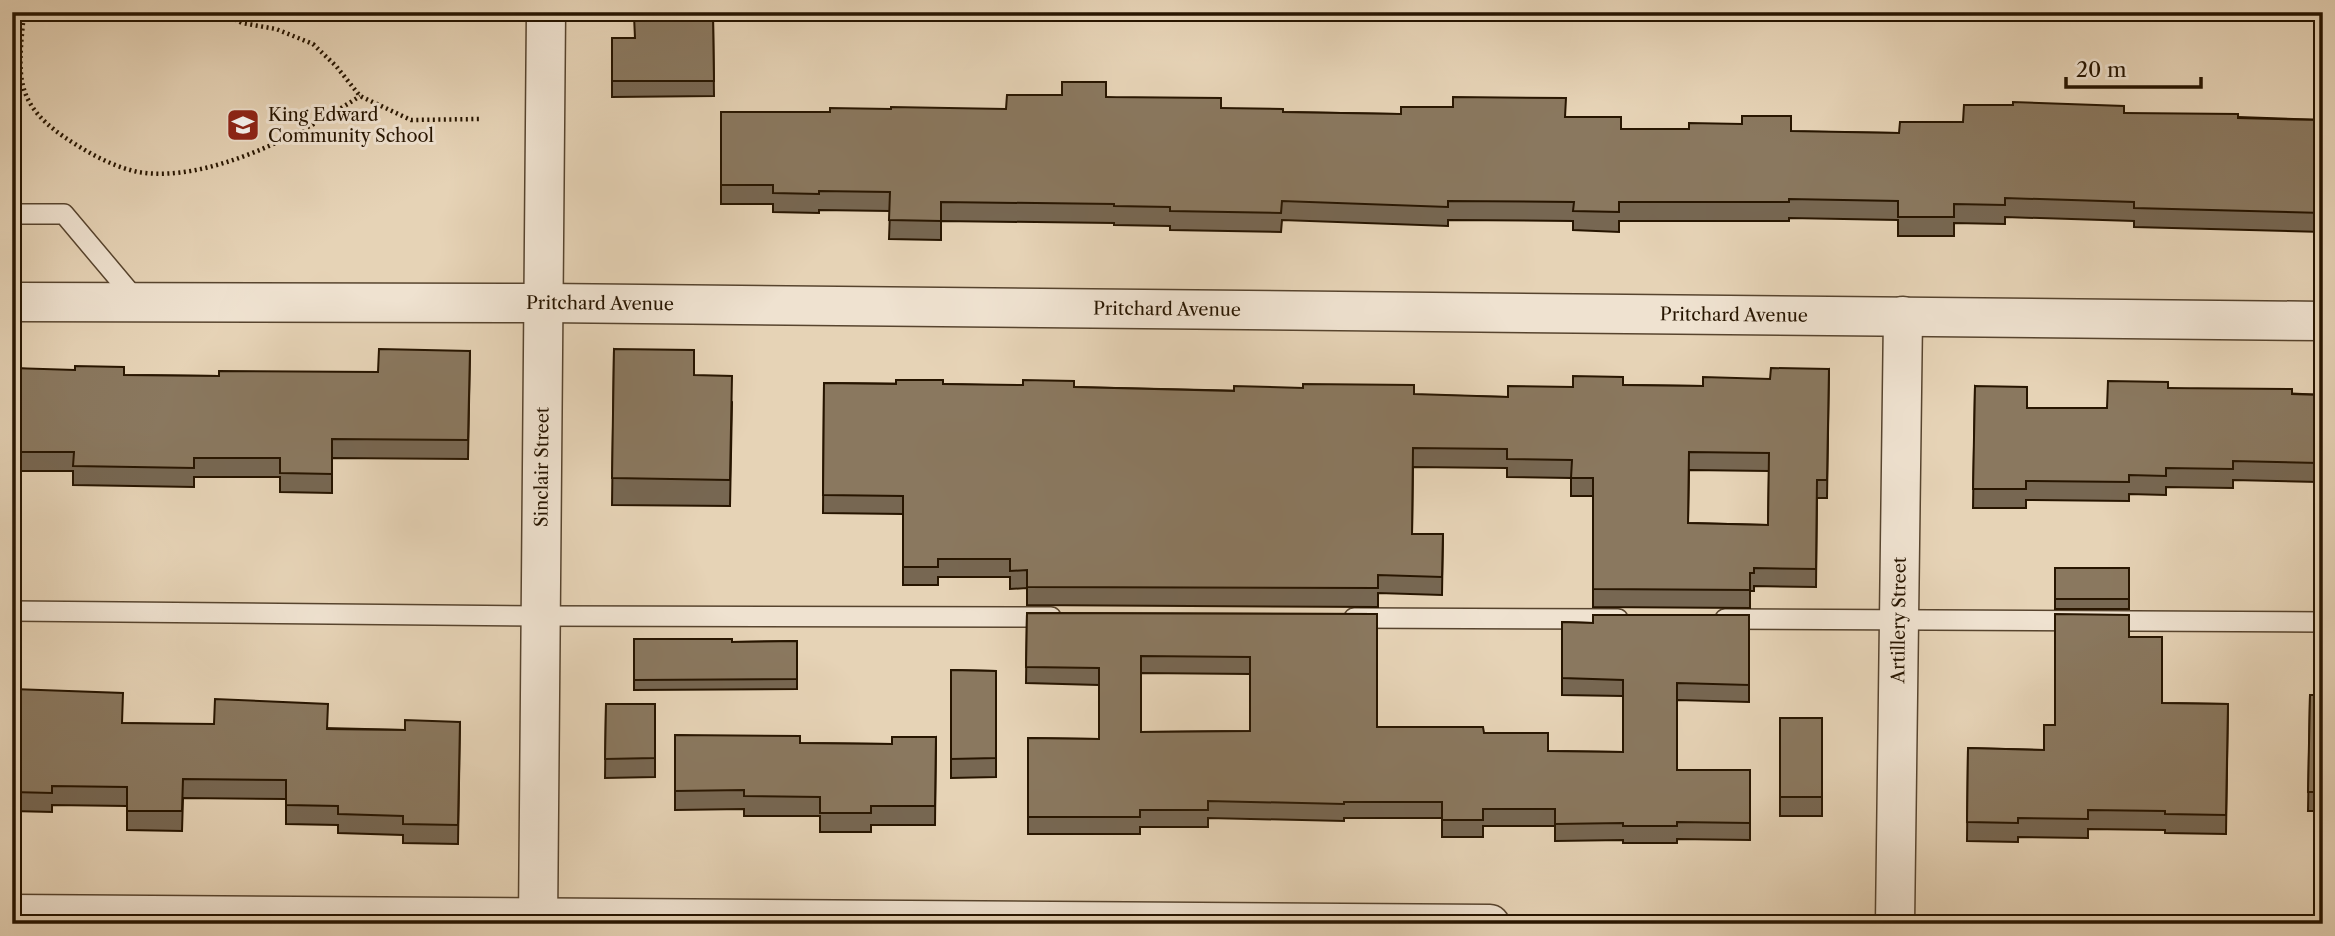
<svg xmlns="http://www.w3.org/2000/svg" width="2335" height="936" font-family="'Libre Caslon Text',serif">
<rect width="100%" height="100%" fill="#e6d3b6"/>
<filter id="stains"><feTurbulence type="fractalNoise" baseFrequency=".00286" numOctaves="4"/><feColorMatrix values="0 0 0 0 .2 0 0 0 0 .09 0 0 0 0 .02 0 0 0 .5 -.17"/></filter>
<radialGradient id="worn" r=".72"><stop offset=".6" stop-color="#630" stop-opacity="0"/><stop offset="1" stop-color="#630" stop-opacity=".3"/></radialGradient>
<g fill="none" stroke-linecap="round" stroke-linejoin="round">
<defs>
<g id="lane">
<polyline points="12,214 64,214 138,302"/>
<polyline points="12,611 542,616 1051,617"/>
<polyline points="1354,618 1618,619"/>
<polyline points="1725,619 2323,622"/>
</g>
<g id="street">
<path id="s1" d="M12,302L545,303L2323,321"/>
<polyline points="12,914 1490,924"/>
<path id="s2" d="M538,924L546,12"/>
<path id="s3" d="M1895,924L1903,316"/>
</g>
</defs>
<use href="#lane" stroke="#57442e" stroke-width="22"/>
<use href="#street" stroke="#57442e" stroke-width="41"/>
<g stroke="#271500" stroke-width="4.5" stroke-dasharray="2 3.5" stroke-linecap="butt">
<path d="M24,12C18,78 12,105 75,144C94,156 115,167 138,172C207,184 304,133 360,96"/>
<polyline points="220,12 242,23 276,29 313,44 336,66 360,96 411,120 479,119"/>
</g>
<use href="#lane" stroke="#efe2d0" stroke-width="19"/>
<use href="#street" stroke="#efe2d0" stroke-width="38"/>
</g>
<g fill="#776752" stroke="#271500" stroke-width="2" fill-rule="evenodd">
<polygon points="713,16 714,96 612,97 612,38 634,38"/>
<polygon points="1106,97 1221,108 1283,112 1566,117 1621,129 1899,133 1963,122 2124,113 2323,120 2323,232 2134,227 2134,221 2005,217 2005,224 1954,223 1954,236 1898,236 1898,220 1789,218 1789,221 1619,221 1619,232 1573,230 1573,221 1448,220 1448,226 1282,220 1281,232 1170,230 1170,226 1114,225 1114,223 941,221 941,240 889,239 890,211 819,210 819,213 773,212 773,204 721,204 721,112 830,112 891,109 1006,109"/>
<polygon points="614,349 694,375 732,402 730,506 612,505"/>
<polygon points="470,351 468,459 332,458 332,493 280,492 280,477 194,477 194,487 73,485 73,471 12,471 12,368 124,375 219,376 378,372"/>
<path d="M1829,369L1827,498H1817L1816,587L1754,586V591H1750V608L1593,607V496H1571V478L1507,477V468L1413,467L1412,534H1443L1442,595L1378,593V607L1027,605V588L1010,589V577H938V585H903V514L823,513L824,383L943,384L1508,397L1573,387L1623,385L1703,386L1770,379ZM1689,470L1769,471L1768,525L1688,523Z"/>
<polygon points="1975,386 2027,408 2107,408 2168,388 2323,395 2323,493 2318,493 2318,482 2233,480 2233,488 2166,487 2166,495 2129,494 2129,501 2026,500 2026,508 1973,508"/>
<rect x="2055" y="568" width="74" height="41"/>
<path d="M1027,613L1377,614V727L1484,733L1548,751L1623,752V696L1562,695V622L1593,623L1749,615V702L1677,700V770H1750V840L1677,839V843H1623V840L1555,841V826H1483V837H1442V818H1344V821L1208,818V827H1140V834H1028V738L1099,739V685L1026,683ZM1141,673L1250,674V731L1141,732Z"/>
<polygon points="2129,637 2162,703 2228,704 2226,834 2165,833 2165,830 2088,829 2088,838 2018,837 2018,842 1967,841 1968,748 2044,750 2055,725"/>
<polygon points="634,639 732,642 797,641 797,689 634,690"/>
<polygon points="951,670 996,671 996,777 951,778"/>
<polygon points="2310,695 2323,695 2323,811 2308,811"/>
<polygon points="606,704 655,704 655,777 605,778"/>
<polygon points="12,710 123,723 405,730 460,722 458,844 403,843 403,835 338,833 338,825 286,824 286,799 183,798 182,831 127,830 127,806 52,805 52,812 12,811"/>
<rect x="1780" y="718" width="42" height="98"/>
<polygon points="675,735 800,743 892,744 936,737 935,825 871,825 871,832 820,832 820,816 744,816 744,809 675,810"/>
</g>
<g fill="#8a785f" stroke="#271500" stroke-width="2" fill-rule="evenodd">
<polygon points="634,16 713,16 714,81 612,81 612,38 635,38"/>
<polygon points="1062,82 1106,82 1106,97 1221,98 1221,108 1283,109 1283,112 1401,114 1401,107 1453,107 1453,97 1566,98 1565,117 1621,117 1621,129 1689,129 1689,123 1742,124 1742,116 1791,116 1791,131 1899,133 1900,122 1963,122 1964,105 2013,105 2013,102 2124,106 2124,113 2238,114 2238,118 2323,120 2323,213 2134,208 2134,202 2005,198 2005,205 1954,204 1954,217 1898,217 1898,201 1789,199 1789,202 1619,202 1619,212 1573,211 1574,202 1448,201 1448,207 1282,201 1281,213 1170,211 1170,207 1114,206 1114,204 941,202 941,221 889,220 890,192 819,191 819,194 773,193 773,185 721,185 721,112 830,112 830,108 891,109 891,107 1006,109 1007,95 1062,95"/>
<polygon points="379,349 470,351 468,440 332,439 332,474 280,473 280,458 194,458 194,468 73,466 74,452 12,452 12,368 75,370 75,366 124,367 124,375 219,376 219,371 378,372"/>
<polygon points="614,349 694,350 694,375 732,376 730,480 612,478"/>
<path d="M1771,368L1829,369L1827,480H1817L1816,569L1754,568V573H1750V590L1593,589V478H1571L1572,460L1507,459V449L1413,448L1412,534H1443L1442,577L1378,575V588L1027,587V570L1010,571V559H938V567H903V496L823,495L824,383L896,384V380H943V384L1023,385V380L1074,381V387L1234,391V386L1303,388V384L1414,385V394L1508,397V386L1573,387V376L1623,377V385L1703,386V377L1770,379ZM1689,452L1769,453L1768,525L1688,523Z"/>
<polygon points="2108,381 2168,382 2168,388 2292,389 2292,394 2323,395 2323,474 2318,474 2318,463 2233,461 2233,469 2166,468 2166,476 2129,475 2129,482 2026,481 2026,489 1973,489 1975,386 2027,387 2027,408 2107,408"/>
<rect x="2055" y="568" width="74" height="31"/>
<path d="M1027,613L1377,614V727H1483L1484,733H1548V751L1623,752V680L1562,678V622L1593,623V615H1749V685L1677,683V770H1750V823L1677,822V826H1623V823L1555,824V809H1483V820H1442V802H1344V804L1208,801V810H1140V817H1028V738L1099,739V668L1026,667ZM1141,656L1250,657V731L1141,732Z"/>
<polygon points="2055,614 2129,615 2129,637 2162,637 2162,703 2228,704 2226,815 2165,814 2165,811 2088,810 2088,819 2018,818 2018,823 1967,822 1968,748 2044,750 2044,725 2055,725"/>
<polygon points="634,639 732,639 732,642 797,641 797,679 634,680"/>
<polygon points="951,670 996,671 996,758 951,759"/>
<polygon points="13,689 123,693 122,723 214,724 215,699 328,704 327,729 405,730 405,720 460,722 458,825 403,824 403,816 338,814 338,806 286,805 286,780 183,779 182,811 127,811 127,787 52,786 52,793 12,792"/>
<polygon points="2310,695 2323,695 2323,792 2308,792"/>
<polygon points="606,704 655,704 655,758 605,759"/>
<rect x="1780" y="718" width="42" height="79"/>
<polygon points="675,735 800,736 800,743 892,744 892,737 936,737 935,806 871,806 871,813 820,813 820,797 744,796 744,790 675,791"/>
</g>
<defs>
<symbol id="school-square" viewBox="-11 -11 22 22"><rect x="-9" y="-9" width="18" height="18" rx="4" fill="#8f2418" stroke="#efe2d0"/><path d="M0-5L7-2L0 1L-7-2ZM-4 1L0 2.5L4 1V4Q0 6-4 4Z" fill="#fff"/></symbol>
</defs>
<g fill-rule="evenodd">
<use href="#school-square" x="224" y="106" width="38" height="38"/>
</g>
<g text-anchor="middle" stroke-width="6" stroke-linejoin="round" paint-order="stroke">
<g font-size="18" fill="#271500" stroke="#efe2d0" text-anchor="start">
<text x="268" y="121">King Edward<tspan x="268" dy="21">Community School</tspan></text>
</g>
<g font-size="18" fill="#271500" stroke="#efe2d0">
<text dy="6" stroke="none"><textPath href="#s1" startOffset="588">Pritchard Avenue</textPath></text>
<text dy="6" stroke="none"><textPath href="#s1" startOffset="1155">Pritchard Avenue</textPath></text>
<text dy="6" stroke="none"><textPath href="#s1" startOffset="1722">Pritchard Avenue</textPath></text>
<text dy="6" stroke="none"><textPath href="#s2" startOffset="457">Sinclair Street</textPath></text>
<text dy="6" stroke="none"><textPath href="#s3" startOffset="304">Artillery Street</textPath></text>
</g>
</g>
<rect width="2335" height="936" fill="none" stroke="#e6d3b6" stroke-width="42"/>
<rect x="14" y="14" width="2307" height="908" fill="none" stroke="#271500" stroke-width="3.5"/>
<rect x="21" y="21" width="2293" height="894" fill="none" stroke="#271500" stroke-width="2"/>
<path d="M2066 77v10h135v-10" fill="none" stroke="#271500" stroke-width="3.5"/>
<text x="2076" y="77" font-size="21" fill="#271500" stroke="#efe2d0" stroke-width="5" paint-order="stroke">20 m</text>
<rect width="100%" height="100%" filter="url(#stains)"/>
<rect width="100%" height="100%" fill="url(#worn)"/>
</svg>
